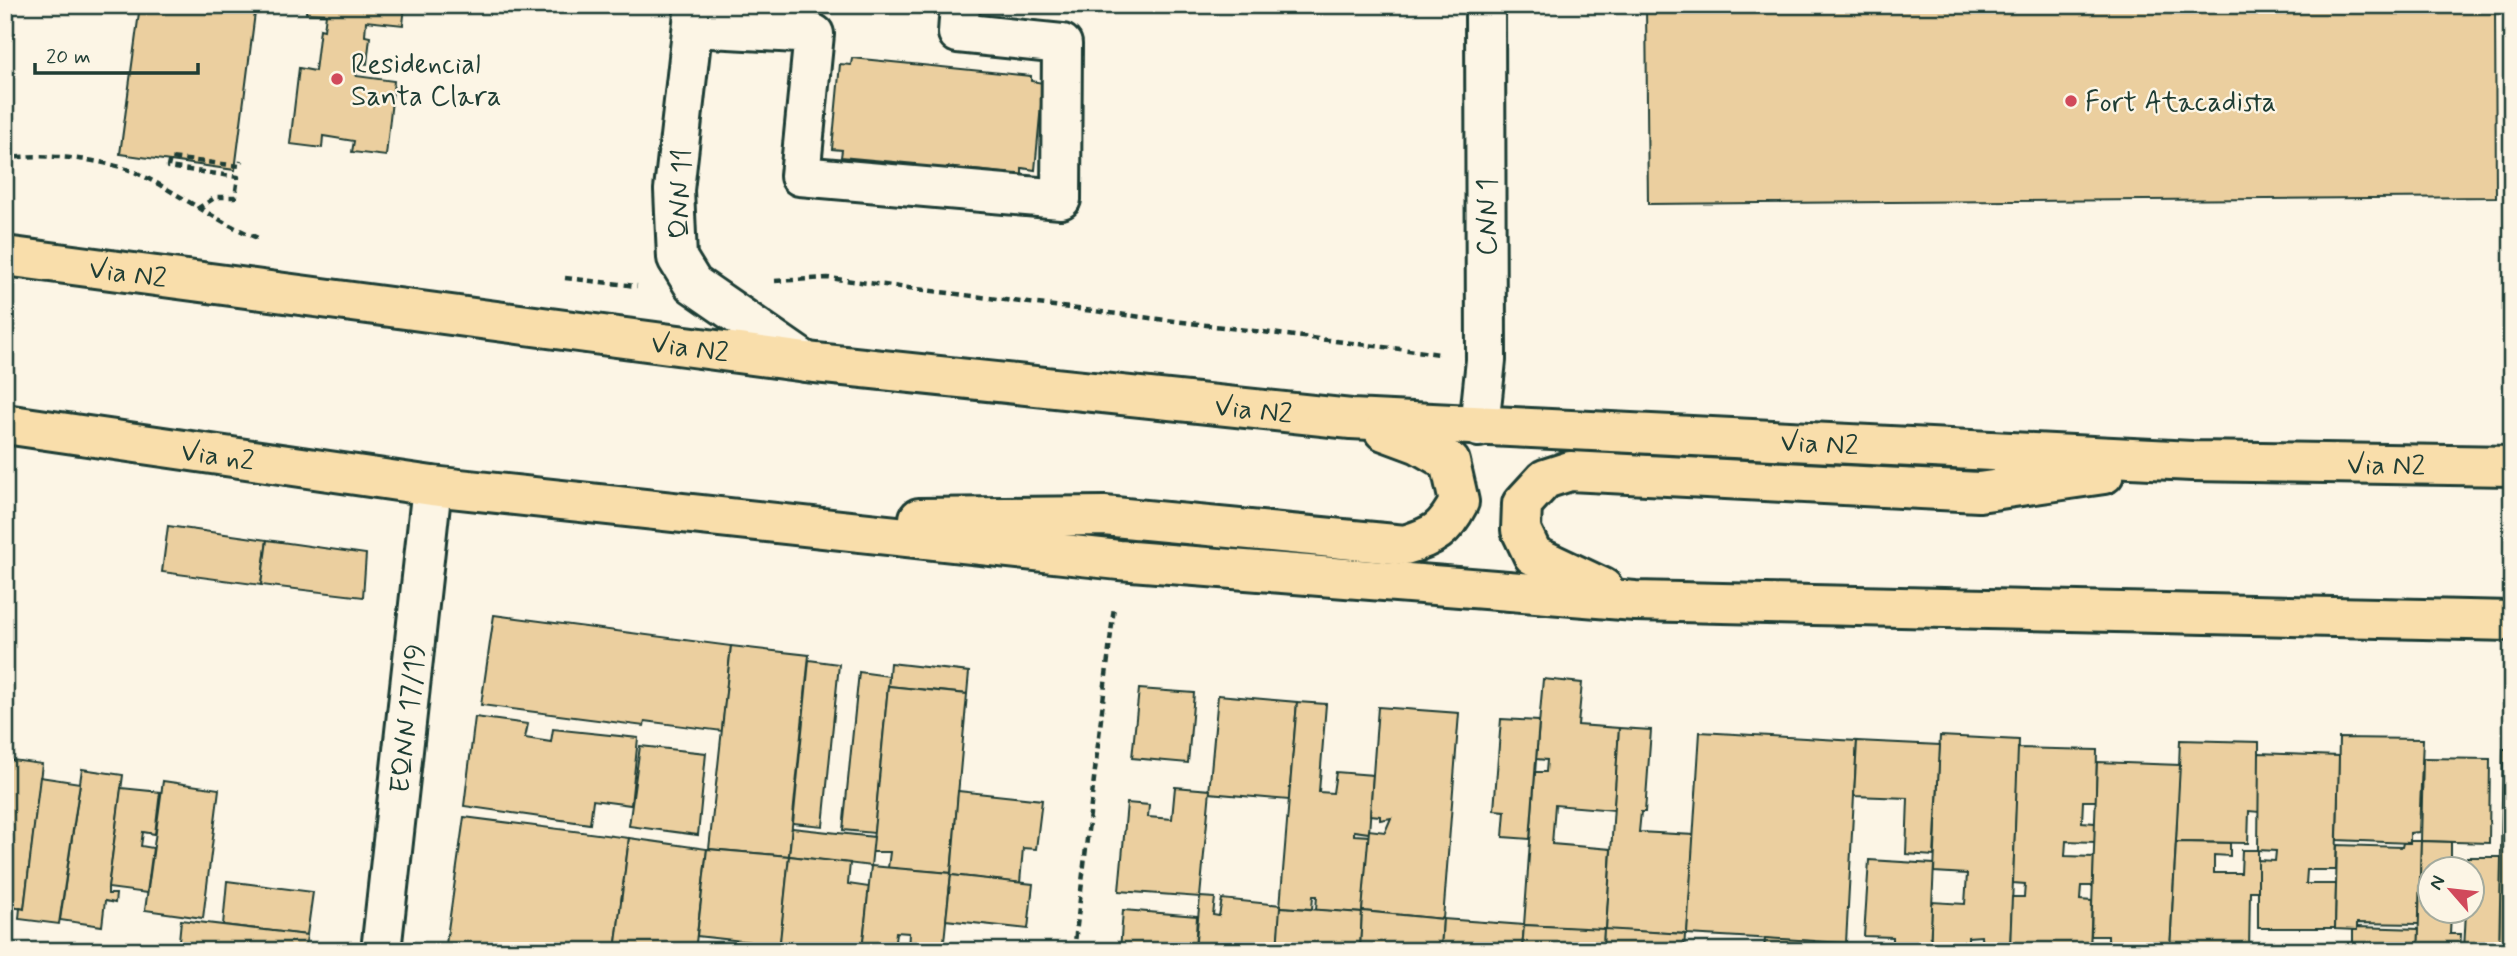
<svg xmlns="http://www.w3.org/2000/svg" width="2517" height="956" font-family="Mynerve,sans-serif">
<rect width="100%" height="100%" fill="#fcf5e5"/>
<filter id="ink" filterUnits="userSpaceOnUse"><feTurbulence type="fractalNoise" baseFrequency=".0143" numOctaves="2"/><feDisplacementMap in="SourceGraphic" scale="14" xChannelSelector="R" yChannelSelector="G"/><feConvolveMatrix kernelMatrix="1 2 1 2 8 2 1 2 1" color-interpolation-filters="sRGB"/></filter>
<g filter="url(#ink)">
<g fill="#ebcf9f" stroke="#1f3d34" stroke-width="2">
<polygon points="140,5 256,5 235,170 120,154"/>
<polygon points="307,5 405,5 403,25 366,21 365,36 370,37 367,64 358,63 356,76 394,81 386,156 352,152 354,141 323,136 322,148 290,144 299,68 315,71 320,29 324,30 326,14 306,13"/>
<polygon points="1646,5 2495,5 2496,197 1648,204"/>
<polygon points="852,58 1031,76 1031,81 1043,83 1035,170 1022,168 1022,175 947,167 945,180 914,176 915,164 841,157 842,150 832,149 840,64 851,65"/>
<polygon points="168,526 267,540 261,585 162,572"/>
<polygon points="267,540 366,554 363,597 261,585"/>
<polygon points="494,615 731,646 722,731 645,721 644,726 481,705"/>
<polygon points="731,646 809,655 789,856 709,849"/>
<polygon points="809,660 839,664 823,826 793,823"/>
<polygon points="890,663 969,672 967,694 888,686"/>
<polygon points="859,672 889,676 874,833 843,830"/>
<polygon points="1543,679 1582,683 1578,725 1619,728 1614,810 1555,805 1552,844 1611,849 1606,930 1524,925 1535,772 1546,772 1547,760 1536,759"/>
<polygon points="888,686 967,694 951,873 888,868 890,852 872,852"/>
<polygon points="1139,689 1194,693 1188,763 1132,758"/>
<polygon points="1218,695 1297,702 1289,800 1209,793"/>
<polygon points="1297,702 1326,704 1319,792 1333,793 1336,772 1373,775 1369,833 1354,831 1354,835 1369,836 1362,913 1316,910 1317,896 1313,896 1312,909 1280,907"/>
<polygon points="1378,707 1459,713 1443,919 1362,911 1369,830 1385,832 1391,818 1380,820 1380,816 1370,815"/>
<polygon points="475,717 528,724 525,738 551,742 553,729 638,738 631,805 593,800 590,824 464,806"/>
<polygon points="1501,719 1539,721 1530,839 1503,837 1505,811 1494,810"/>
<polygon points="1619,728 1651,730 1645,812 1641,812 1639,832 1694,835 1687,934 1606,930"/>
<polygon points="1700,732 1857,741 1846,943 1687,934"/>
<polygon points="1940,736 2019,740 2010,951 1982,950 1981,936 1968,937 1968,950 1930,949 1932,902 1965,904 1967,874 1934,872"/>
<polygon points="2339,738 2423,739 2419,832 2410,833 2410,843 2337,840"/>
<polygon points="2180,740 2259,742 2259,812 2249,811 2248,843 2176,842"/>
<polygon points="1857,741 1940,745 1934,856 1906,854 1908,798 1854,796"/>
<polygon points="640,746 706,753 698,835 629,826"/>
<polygon points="2018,748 2097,750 2096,801 2083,801 2082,822 2095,823 2095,842 2066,841 2065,856 2094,857 2093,886 2081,886 2080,900 2092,901 2090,951 2010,949 2012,897 2024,897 2025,884 2013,883"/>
<polygon points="2503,749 2512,749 2512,951 2499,951"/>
<polygon points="2259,753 2339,756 2336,870 2307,870 2306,884 2336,884 2335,928 2258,928 2258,860 2275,861 2276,851 2258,850"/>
<polygon points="2423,758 2490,759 2489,843 2421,841"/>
<polygon points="5,759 42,764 24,909 5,906"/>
<polygon points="2097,762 2180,765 2170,951 2127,951 2127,946 2108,945 2108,936 2091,936"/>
<polygon points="82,769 123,775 108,888 108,894 116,894 115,903 105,901 102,926 60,920"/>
<polygon points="40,777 80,783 59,924 19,919 20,908 24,909"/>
<polygon points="163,781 219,789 203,918 145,910"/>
<polygon points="1175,787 1210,790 1200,897 1119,891 1127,803 1149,805 1148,817 1172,819"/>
<polygon points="121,788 160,792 155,834 143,832 141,846 153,848 147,893 108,888"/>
<polygon points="958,791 1042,800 1036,849 1023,848 1020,883 951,875"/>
<polygon points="464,817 629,838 615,951 445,951"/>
<polygon points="792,828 874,837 871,866 789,856"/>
<polygon points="629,838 707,849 695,951 615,951"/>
<polygon points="2410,841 2421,841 2419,924 2357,923 2357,930 2335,929 2337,845 2402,847 2403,843 2410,843"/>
<polygon points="2421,841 2451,842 2451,869 2430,869 2430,911 2451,911 2450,934 2461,934 2460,951 2418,951"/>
<polygon points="2176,842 2230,843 2230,856 2214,855 2214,873 2241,873 2242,850 2258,850 2258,891 2250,891 2249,951 2170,951"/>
<polygon points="707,849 789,856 780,945 697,936"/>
<polygon points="789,856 850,863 848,884 869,887 862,951 779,951"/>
<polygon points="2467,857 2501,857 2499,951 2464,951 2466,911 2472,911 2472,869 2467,869"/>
<polygon points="1869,860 1934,864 1930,949 1893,946 1893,937 1864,936"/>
<polygon points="871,866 951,873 943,951 908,951 909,933 896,932 894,951 862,951"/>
<polygon points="951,875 1033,884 1028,929 946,920"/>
<polygon points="227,881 313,892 307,935 223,925"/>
<polygon points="1200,897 1215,898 1213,915 1219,916 1222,899 1281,905 1277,951 1195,951"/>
<polygon points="1280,907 1362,913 1360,951 1306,948 1306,951 1277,951"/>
<polygon points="1123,910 1197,916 1195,951 1120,951"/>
<polygon points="1362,911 1443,919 1441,951 1360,951"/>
<polygon points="1443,919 1524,925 1522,951 1441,951"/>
<polygon points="181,920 307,935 305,951 178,951"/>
<polygon points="1524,925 1604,929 1603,951 1522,951"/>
<polygon points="2357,927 2419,929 2418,951 2334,951 2335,944 2353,944 2353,930 2357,930"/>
<polygon points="1604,929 1685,934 1684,951 1603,951"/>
<polygon points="1765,938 1814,941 1813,951 1764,951"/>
<polygon points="1846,943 1930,949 1930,951 1846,951"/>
</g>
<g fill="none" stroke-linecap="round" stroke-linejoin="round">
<defs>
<g id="minor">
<polyline points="695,5 674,190 677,258 693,284 806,362"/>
<polyline points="693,27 814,34 800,176 1061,199 1062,44 958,33 960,5"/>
<polyline points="1479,427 1486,360 1485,5"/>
<path id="s1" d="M381,951L432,486"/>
</g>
<g id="major">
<path id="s2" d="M5,256L806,362L1351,419L2192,461L2512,466"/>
<path id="s3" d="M5,424L432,486L1119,560L1635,601L2512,621"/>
<path d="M919,518L1104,516L1405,545C1435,535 1444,531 1459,502L1450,462L1419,444L1384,431"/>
<polyline points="1603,588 1533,555 1521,530 1522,504 1545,479 1570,471 1979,492 2104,474"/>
</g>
</defs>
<use href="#minor" stroke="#1f3d34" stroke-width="44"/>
<use href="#major" stroke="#1f3d34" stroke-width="44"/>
<g stroke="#1f3d34" stroke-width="4.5" stroke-dasharray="7 5" stroke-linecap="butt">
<path d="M5,159C36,152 110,159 139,174C180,194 215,221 258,238"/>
<polyline points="197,209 216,197 235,197 238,177 168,167 170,158 240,166 241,161"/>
<polyline points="565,278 637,286"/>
<polyline points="775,281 828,278 1440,354"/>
<polyline points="1074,951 1114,607"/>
</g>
<use href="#minor" stroke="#fcf5e5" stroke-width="38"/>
<use href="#major" stroke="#f9deab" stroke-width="38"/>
</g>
</g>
<g fill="#d1495b" stroke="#fcf5e5" stroke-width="2.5">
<circle cx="337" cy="79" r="7"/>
<circle cx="2071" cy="101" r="7"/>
</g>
<g text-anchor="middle" stroke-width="5" stroke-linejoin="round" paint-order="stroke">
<g font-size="28" fill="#1f3d34" stroke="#fcf5e5" text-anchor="start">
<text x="351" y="73">Residencial<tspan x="351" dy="32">Santa Clara</tspan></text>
<text x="2085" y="111">Fort Atacadista</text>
</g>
<g font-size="28" fill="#1f3d34" stroke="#fcf5e5">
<text transform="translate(679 194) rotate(-88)" y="10">QNN 11</text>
<text transform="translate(1486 217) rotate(-90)" y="10">CNN 1</text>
<text dy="10" stroke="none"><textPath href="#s2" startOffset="124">Via N2</textPath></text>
<text dy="10" stroke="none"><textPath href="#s2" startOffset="691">Via N2</textPath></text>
<text dy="10" stroke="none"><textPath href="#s2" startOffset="1258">Via N2</textPath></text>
<text dy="10" stroke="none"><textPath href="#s2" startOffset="1825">Via N2</textPath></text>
<text dy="10" stroke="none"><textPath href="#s3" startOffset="215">Via n2</textPath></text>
<text dy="10" stroke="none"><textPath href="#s2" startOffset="2392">Via N2</textPath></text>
<text dy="10" stroke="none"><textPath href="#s1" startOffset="234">EQNN 17/19</textPath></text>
</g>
</g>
<rect width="2517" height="956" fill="none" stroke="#fcf5e5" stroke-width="28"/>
<rect x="14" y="14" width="2489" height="928" fill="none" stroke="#1f3d34" stroke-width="2.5" filter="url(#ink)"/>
<g transform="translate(2451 890) rotate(298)"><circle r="33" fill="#fcf5e5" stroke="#a4ab9e" stroke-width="2"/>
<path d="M0-5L12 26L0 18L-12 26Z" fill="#d1495b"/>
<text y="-10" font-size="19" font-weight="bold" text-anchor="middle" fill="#1f3d34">N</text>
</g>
<path d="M35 63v10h163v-10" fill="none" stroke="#1f3d34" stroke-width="3.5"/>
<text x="46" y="63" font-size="21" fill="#1f3d34" stroke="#fcf5e5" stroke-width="5" paint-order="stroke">20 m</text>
</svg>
